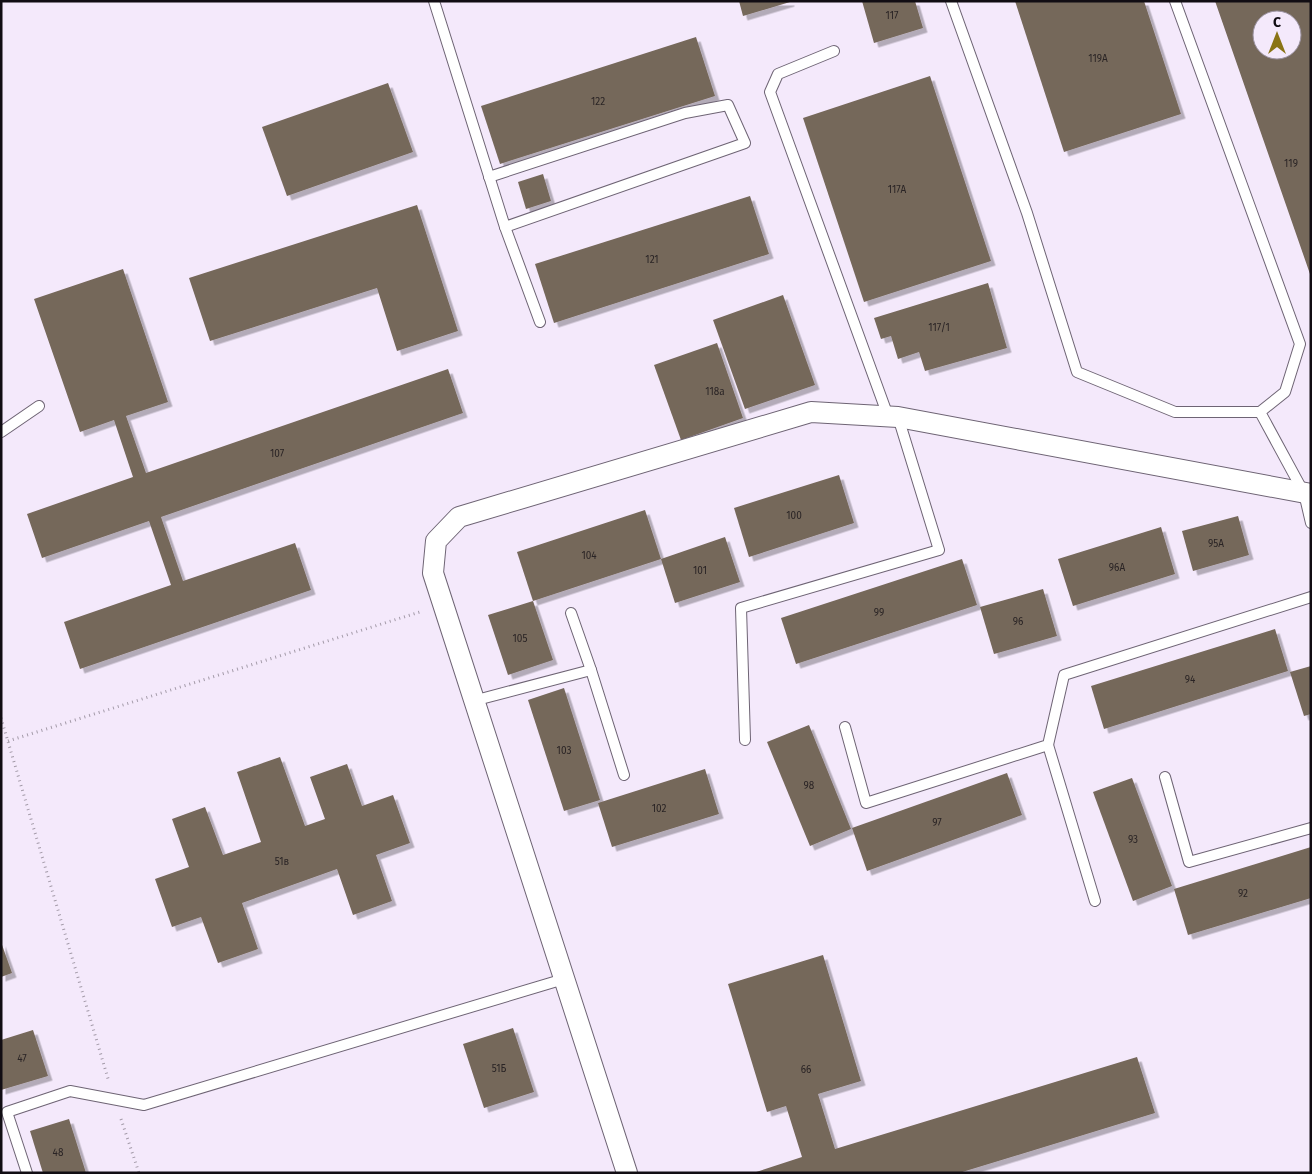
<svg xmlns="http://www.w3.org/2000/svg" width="1312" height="1174" font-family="'Fira Sans',sans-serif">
<defs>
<filter id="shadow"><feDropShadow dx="4.5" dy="4.5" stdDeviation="0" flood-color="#0004"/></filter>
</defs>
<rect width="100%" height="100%" fill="#f4e9fb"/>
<g fill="#75675a" fill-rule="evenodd" filter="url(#shadow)">
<polygon points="739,1 790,1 790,2 743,16"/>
<polygon points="862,1 915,1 923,28 874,43"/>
<polygon points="1015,1 1144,1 1181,114 1064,152"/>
<path d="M1215,1H1311V274H1310ZM1262,20H1292V50H1262Z"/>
<polygon points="696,37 715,96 500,164 481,106"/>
<polygon points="930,76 991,261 864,302 803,118"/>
<polygon points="388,83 413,152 287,196 262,127"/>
<polygon points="543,174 551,201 526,209 518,182"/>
<polygon points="750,196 769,254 554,323 535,264"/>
<polygon points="417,205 458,331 397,351 377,288 210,341 189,278"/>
<polygon points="123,269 168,402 126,416 146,473 448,369 463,413 161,517 183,581 295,543 311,590 80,669 64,622 171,585 149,521 42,558 27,514 133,477 114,420 80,432 34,299"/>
<polygon points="988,283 1007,348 925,371 919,352 898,359 891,336 881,339 874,318"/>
<polygon points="783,295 815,385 745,409 713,320"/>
<polygon points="717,343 743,418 681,440 654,365"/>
<polygon points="839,475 854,523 749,557 734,508"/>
<polygon points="645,510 661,559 533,601 517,552"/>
<polygon points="1238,516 1249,555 1193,571 1182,531"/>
<polygon points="1161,527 1175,574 1073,606 1058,559"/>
<polygon points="725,537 740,582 675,603 661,559"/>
<polygon points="962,559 977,605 796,664 781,618"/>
<polygon points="1043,589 1057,636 994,654 980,607"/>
<polygon points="533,601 553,660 508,675 488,615"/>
<polygon points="1275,629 1288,671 1104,729 1091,686"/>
<polygon points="1311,666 1311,714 1304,716 1290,672"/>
<polygon points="564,688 600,800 564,811 528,700"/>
<polygon points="809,725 851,829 810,846 767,742"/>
<polygon points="280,757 305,826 325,819 310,777 347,764 362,806 393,795 410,843 376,855 392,901 353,915 337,869 242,903 258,949 218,963 201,917 172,927 155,879 189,867 172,819 205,807 223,855 261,842 237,772"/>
<polygon points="705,769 719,814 612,847 598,803"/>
<polygon points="1007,773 1022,815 867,871 852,828"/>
<polygon points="1132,778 1172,886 1133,901 1093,792"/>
<polygon points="1311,847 1311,898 1188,935 1174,889"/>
<polygon points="1,942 12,973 1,977"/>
<polygon points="823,955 861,1081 818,1094 835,1149 1137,1057 1155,1113 959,1173 753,1173 802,1157 786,1106 767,1112 728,984"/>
<polygon points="513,1028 534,1092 484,1108 463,1044"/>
<polygon points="33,1030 48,1076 1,1090 1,1040"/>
<polygon points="69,1119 86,1173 43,1173 30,1131"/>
</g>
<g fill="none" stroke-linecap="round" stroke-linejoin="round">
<defs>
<g id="service">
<polyline points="434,1 505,227 540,322"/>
<polyline points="951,1 1027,213 1077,372 1175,412 1260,412"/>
<polyline points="1175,1 1300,344 1285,392 1260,412 1304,493 1311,523"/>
<polyline points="834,51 778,74 770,92 888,416"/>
<polyline points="489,177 685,113 728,105 745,143 505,227"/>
<polyline points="1,432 39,406"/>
<polyline points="571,613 591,670"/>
<polyline points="473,701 591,670 624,775"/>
<polyline points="845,727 866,803 1048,745 1064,675 1311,597"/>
<polyline points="745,740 741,608 939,550 898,417"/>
<polyline points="1048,745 1095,901"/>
<polyline points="1165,777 1189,862 1311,828"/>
<polyline points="27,1173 7,1112 70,1091 144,1105 564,979"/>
</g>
<polyline id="minor" points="627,1173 433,573 436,541 459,517 811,412 898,417 1311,494"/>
</defs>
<use href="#service" stroke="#6e6474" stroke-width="12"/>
<use href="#minor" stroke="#6e6474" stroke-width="22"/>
<g stroke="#a49ba9" stroke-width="3" stroke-dasharray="1 4" stroke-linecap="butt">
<polyline points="1,718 109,1082"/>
<polyline points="8,741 423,611"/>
<polyline points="121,1119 139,1173"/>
</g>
<use href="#service" stroke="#fff" stroke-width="10"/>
<use href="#minor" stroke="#fff" stroke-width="20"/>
</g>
<g text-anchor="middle" stroke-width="4" stroke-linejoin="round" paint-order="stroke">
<g font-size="10" fill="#2a2425">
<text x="892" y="19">117</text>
<text x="1098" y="62">119А</text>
<text x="598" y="105">122</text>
<text x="1291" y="167">119</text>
<text x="897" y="193">117А</text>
<text x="652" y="263">121</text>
<text x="939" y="331">117/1</text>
<text x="715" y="395">118а</text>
<text x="277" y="457">107</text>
<text x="794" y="519">100</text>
<text x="1216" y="547">95А</text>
<text x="589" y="559">104</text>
<text x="1117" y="571">96А</text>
<text x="700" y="574">101</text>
<text x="879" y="616">99</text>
<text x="1018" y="625">96</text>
<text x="520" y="642">105</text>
<text x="1190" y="683">94</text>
<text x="564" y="754">103</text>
<text x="809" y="789">98</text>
<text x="659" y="812">102</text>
<text x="937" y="826">97</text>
<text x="1133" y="843">93</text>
<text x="282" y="865">51в</text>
<text x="1243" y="897">92</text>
<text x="22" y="1062">47</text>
<text x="499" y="1072">51Б</text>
<text x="806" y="1073">66</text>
<text x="58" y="1156">48</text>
</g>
</g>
<rect width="1312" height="1174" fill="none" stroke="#110d13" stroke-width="5"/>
<g transform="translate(1277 35)"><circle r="24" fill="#f4e9fb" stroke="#99919e"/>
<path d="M0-4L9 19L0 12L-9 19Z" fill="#8a7416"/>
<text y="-8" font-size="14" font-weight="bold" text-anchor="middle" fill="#110d13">С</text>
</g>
</svg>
